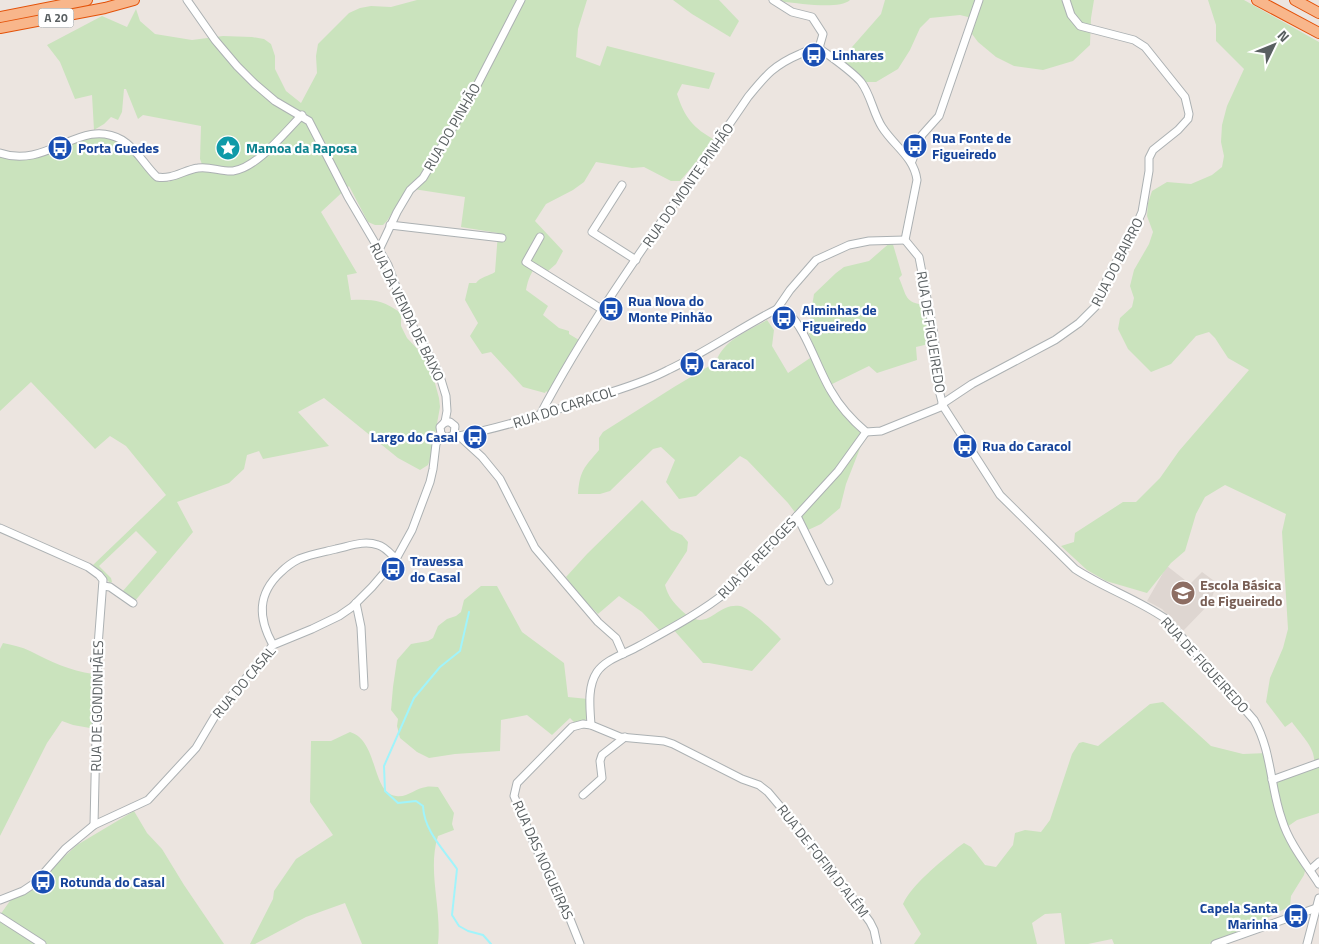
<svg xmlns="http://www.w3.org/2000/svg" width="1319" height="944" font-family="'Titillium Web',sans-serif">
<rect width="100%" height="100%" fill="#ece5e0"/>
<polygon fill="#ded6d1" points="1167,566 1190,584 1202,572 1217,583 1210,603 1183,631 1162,609 1147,601"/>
<g fill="#cae3bd">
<path d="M417,0H587L578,29L576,57L600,66L607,46L715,73L709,89L682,84L677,94C685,118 693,128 715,140L680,181H671L644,167L632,168L596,162L584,182L573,190L546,204L535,221L563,251L556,264L548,271L539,265C531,270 528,280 526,290L548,306L543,315L559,328L569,331V334L579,340L574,347L577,350L550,395L546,391L545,393L523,387L491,352L482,354L470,336L478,323L465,300L469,283H476C480,277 489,276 495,272L498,233L461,227L465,197L407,188L387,221L383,225H375L368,222L349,186L321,212L357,273L347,275L351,300C372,299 383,300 401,313V326L407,338L426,358L432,372L439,398L440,407L431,457L428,465L420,470L398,458L324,398L298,412L329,446L263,459L259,451L247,455L244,469L229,483L177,502L193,532L134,602L122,592L157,552L136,531L99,566L111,578L112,582L110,583L93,565L166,495L126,446L110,436L95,449L31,382L0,411V153L22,158L89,132L130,144L150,171L169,182L173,178L203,167L200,159L201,126L143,115L138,119L126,89H124L122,112L118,120L111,117L104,124L94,130L92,95L75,99L60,62L47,45L102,16L127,27L136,9L140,21L155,34L192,40L223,36L252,37L264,39L271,44L275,56V69L286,91L301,103L317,73L316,56L318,44L349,13L360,8L371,6L391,7Z"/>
<polygon points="673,0 719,0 739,21 730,37 692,14"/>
<path d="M781,0H850C839,10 799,3 784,2Z"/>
<polygon points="885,0 1094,0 1091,18 1090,45 1073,61 1043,70 1014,66 996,57 978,42 972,34 968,17 960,15 930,18 920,28 910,50 898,69 876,82 864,82 838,63 881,14"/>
<path d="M1208,0H1244L1319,42V813L1297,820L1287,827L1306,867L1304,875L1291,896L1290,906L1248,928L1209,944H1114L1112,939L1088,944H1065L1061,913L1045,914L1032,923L1037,944H914L921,934L903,904C912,884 940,863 957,848L964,843L971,847L985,865L996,867L1013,845L1015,833L1025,830L1041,832L1050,820L1072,754L1079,743L1083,742L1098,746L1150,704L1163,702L1211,746L1243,754L1267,753L1275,774H1284L1297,767L1314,763C1316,748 1300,734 1292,722L1285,727L1266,702L1270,678L1283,648L1288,629L1282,532L1286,514L1225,485L1205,497L1196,514L1185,551L1171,563L1147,593L1106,581L1087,570L1061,546L1074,542L1075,533L1123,502H1136L1160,478L1179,451L1249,370L1228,358L1215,338L1209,332L1196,336L1171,364L1151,372L1128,349L1118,329L1120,318L1132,307L1134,298L1130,286L1134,270L1149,244L1153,232L1147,216L1148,203L1152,191L1167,182L1191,184L1212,175L1222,167L1224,156L1221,142L1222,125L1227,106L1244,69L1216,41V25Z"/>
<path d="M892,241L902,275L899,278C907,296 904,303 926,305L933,343L916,347L917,360L877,373L869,366L826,387L862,423L866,433L846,484L840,508L821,524L808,530L788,503L747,460L740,456L696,496L679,499L666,482L675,460L661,447L653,449L610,491L600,494H578C580,470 584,468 599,450V438L603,432L674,387L716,362C723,340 748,331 767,320L774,330L772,346L788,373L816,354L808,331L814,294L836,273L844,267L869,261Z"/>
<path d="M642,500L671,530L682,535L688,542L687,551L665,585C668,596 673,602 681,610C708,636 715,602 740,606C748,607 775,632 781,639L752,671L709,663H703L672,628L662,633L642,612L619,596L598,614L578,594L566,577L587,554Z"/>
<polygon points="481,586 497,586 522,632 564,663 568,697 588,699 589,718 576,724 570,718 552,735 527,715 501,720 500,751 455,754 429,758 417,752 400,738 397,726 398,719 391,710 393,687 397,660 411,644 428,641 433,638 438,626 447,619 456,616 461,612 464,600"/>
<path d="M3,643C12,645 22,647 30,651C50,661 70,671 93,674L92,724L90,728L73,725L62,721L47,743L0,836V649Z"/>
<path d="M350,732C379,741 371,793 396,796C407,798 416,788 426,787C430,786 434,787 438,787L454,813L452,824L454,830L438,836C427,871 442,908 438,944H362L345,903L306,917L255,944H250L273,899L274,891L296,859L333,835L310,802L311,741H331Z"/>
<polygon points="134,811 147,833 162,849 184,885 224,944 0,944 0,915 12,898 31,891 45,874 77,845"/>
</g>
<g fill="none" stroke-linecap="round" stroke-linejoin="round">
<path stroke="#a1f4fb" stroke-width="2" d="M469,612L460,651L440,667L414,698L384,766L385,791L398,803L416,801L423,806C424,831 444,850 457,869L452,915L459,926L468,931L483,935L491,944"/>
<defs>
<g id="minor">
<polyline points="187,0 215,40 237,66 255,84 275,101 309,121 348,197 388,265 406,314 439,373 446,396 447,411 445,422"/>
<polyline points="773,0 792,12 812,17 823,34 819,48"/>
<path d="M819,48C831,57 852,71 861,82C871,95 873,113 882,127C894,146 914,157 917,180L905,240L919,257L934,335L939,390L943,406L1000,495L1075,569C1104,588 1137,599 1166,619L1254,720C1272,751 1270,787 1282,820C1289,843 1306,864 1319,884"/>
<path d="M0,153C48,170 80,116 122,140C137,149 145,166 157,177C172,180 184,170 198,168C210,166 221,172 233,171C257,168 285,132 302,115"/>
<polyline points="912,161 922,135 939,116 979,0"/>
<polyline points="622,185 592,232 636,260"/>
<polyline points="390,225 502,238"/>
<polyline points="540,237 526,262 603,310"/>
<polyline points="379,250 397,212 410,190 423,178 471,97 521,0"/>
<polyline points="777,309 790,290 816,260 849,245 869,241 905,240"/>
<polyline points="942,404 972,384 1055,340 1079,323 1096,306 1108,277 1135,228 1142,212 1149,171 1149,158 1153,150 1178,130 1188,119 1189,114 1185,97 1145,47 1134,40 1080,26 1071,15 1066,0"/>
<path d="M540,415C599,303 677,202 748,97C766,75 774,65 800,54C806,51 812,48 819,48"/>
<polyline points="445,422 450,422 455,426 454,435"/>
<polyline points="441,434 446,438 454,435"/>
<path d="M454,435L459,436C504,427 547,413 590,399C616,390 644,383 668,370C706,352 740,328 777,309C781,310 785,310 788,313C805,327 818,370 831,391C840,407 852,420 866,432L881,431L943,406"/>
<polyline points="459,436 482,457 500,479 535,548 598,622 616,638 623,654"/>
<polyline points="797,516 829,581"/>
<polyline points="0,528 88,567 99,575 103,580 98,646 94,825"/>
<polyline points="103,586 110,587 133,603"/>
<polyline points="356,603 361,627 364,686"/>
<path d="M273,645C258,618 257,594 281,572C286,567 293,562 299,559C311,554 324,552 336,549C350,546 364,540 378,545C384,546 391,554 396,559"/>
<path d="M591,725C590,708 587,687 597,672C606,659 625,654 639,646C670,629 702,612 729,590L838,471L866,432"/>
<polyline points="1272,780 1319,763"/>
<polyline points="583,795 602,778 600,761 602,755 625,737"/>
<polyline points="1310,870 1319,862"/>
<polyline points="0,900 23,891 35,883 65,849 94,825 148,800 196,748 215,716 273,645 312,629 339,616 352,607 372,587 396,559 412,530 430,482 433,469 436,444 441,434 440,427 445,422"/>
<polyline points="0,917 42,944"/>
<polyline points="580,944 570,919 536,848 514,796 517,783 572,727 583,724 591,725 620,737 664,741 673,744 742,779 759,785 768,792 822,856 870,922 874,930 877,944"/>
<polyline points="1215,944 1319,907"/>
<polyline points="1307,944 1319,898"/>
</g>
<g id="highway">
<polyline points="1257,0 1319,33"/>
<polyline points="1295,0 1319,13"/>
<polyline points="0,17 87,0"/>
<polyline points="0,28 105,8 134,0"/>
</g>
</defs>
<use href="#minor" stroke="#acb1b3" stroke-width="9"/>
<use href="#highway" stroke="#e35209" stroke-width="12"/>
<use href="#minor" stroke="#fff" stroke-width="7"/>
<use href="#highway" stroke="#f8b68b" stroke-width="10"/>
</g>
<defs>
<symbol id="bus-disc" viewBox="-11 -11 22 22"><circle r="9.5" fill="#1a4fb4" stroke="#fff"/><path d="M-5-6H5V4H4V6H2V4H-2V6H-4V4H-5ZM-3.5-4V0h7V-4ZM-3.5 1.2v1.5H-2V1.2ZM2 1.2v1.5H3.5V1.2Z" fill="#fff"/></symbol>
<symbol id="sight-disc" viewBox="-11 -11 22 22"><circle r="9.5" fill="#0f9aa8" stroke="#fff"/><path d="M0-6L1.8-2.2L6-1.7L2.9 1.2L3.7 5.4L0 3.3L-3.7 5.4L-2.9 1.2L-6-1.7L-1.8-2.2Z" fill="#fff"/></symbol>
<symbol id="school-disc" viewBox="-11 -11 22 22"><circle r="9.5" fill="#8d6e63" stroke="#fff"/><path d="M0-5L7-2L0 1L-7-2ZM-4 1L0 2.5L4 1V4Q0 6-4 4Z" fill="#fff"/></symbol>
</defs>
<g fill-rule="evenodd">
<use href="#bus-disc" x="800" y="41" width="28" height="28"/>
<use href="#bus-disc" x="901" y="132" width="28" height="28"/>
<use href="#bus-disc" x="46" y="134" width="28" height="28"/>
<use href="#sight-disc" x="214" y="134" width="28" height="28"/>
<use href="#bus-disc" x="597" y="295" width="28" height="28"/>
<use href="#bus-disc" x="770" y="304" width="28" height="28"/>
<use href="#bus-disc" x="678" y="350" width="28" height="28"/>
<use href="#bus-disc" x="461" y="423" width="28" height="28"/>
<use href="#bus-disc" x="951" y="432" width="28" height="28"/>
<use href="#bus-disc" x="379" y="555" width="28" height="28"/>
<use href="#school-disc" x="1169" y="579" width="28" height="28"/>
<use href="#bus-disc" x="29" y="868" width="28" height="28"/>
<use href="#bus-disc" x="1282" y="902" width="28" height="28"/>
</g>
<g text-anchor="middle" stroke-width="4.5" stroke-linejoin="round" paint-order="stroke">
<rect fill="#fff" stroke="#8b8f90" stroke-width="1" x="38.5" y="8.5" width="35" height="19" rx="4"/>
<g font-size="12" font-weight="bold" fill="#595f61">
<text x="56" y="22">A 20</text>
</g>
<g font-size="14" font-weight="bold" fill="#164399" stroke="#fff" text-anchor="start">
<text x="832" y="60">Linhares</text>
<text x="932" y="143">Rua Fonte de<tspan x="932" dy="16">Figueiredo</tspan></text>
<text x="78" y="153">Porta Guedes</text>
<text x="628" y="306">Rua Nova do<tspan x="628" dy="16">Monte Pinhão</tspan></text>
<text x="802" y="315">Alminhas de<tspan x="802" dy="16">Figueiredo</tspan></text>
<text x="710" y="369">Caracol</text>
<text x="458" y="442" text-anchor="end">Largo do Casal</text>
<text x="982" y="451">Rua do Caracol</text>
<text x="410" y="566">Travessa<tspan x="410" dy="16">do Casal</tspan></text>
<text x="60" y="887">Rotunda do Casal</text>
<text x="1278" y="913" text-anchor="end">Capela Santa<tspan x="1278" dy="16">Marinha</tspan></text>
</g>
<g font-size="14" fill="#595f61" stroke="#fff">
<text transform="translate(452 127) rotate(-60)" y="5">RUA DO PINHÃO</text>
<text transform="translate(688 185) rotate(-55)" y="5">RUA DO MONTE PINHÃO</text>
<text transform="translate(1117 262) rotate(-63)" y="5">RUA DO BAIRRO</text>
<text transform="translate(407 312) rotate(64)" y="5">RUA DA VENDA DE BAIXO</text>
<text transform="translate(931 332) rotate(81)" y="5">RUA DE FIGUEIREDO</text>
<text transform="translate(564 407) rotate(-18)" y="5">RUA DO CARACOL</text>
<text transform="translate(757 558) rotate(-46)" y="5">RUA DE REFOGES</text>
<text transform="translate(1205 665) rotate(48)" y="5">RUA DE FIGUEIREDO</text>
<text transform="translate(244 682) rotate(-50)" y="5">RUA DO CASAL</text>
<text transform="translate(97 706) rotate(-89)" y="5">RUA DE GONDINHÃES</text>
<text transform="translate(543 860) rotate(66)" y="5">RUA DAS NOGUEIRAS</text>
<text transform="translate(823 861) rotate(52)" y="5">RUA DE FOFIM D´ALÉM</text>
</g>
<g font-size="14" font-weight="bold" fill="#0d838f" stroke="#fff" text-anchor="start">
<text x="246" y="153">Mamoa da Raposa</text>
</g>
<g font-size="14" font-weight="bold" fill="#785e54" stroke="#fff" text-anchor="start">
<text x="1200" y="590">Escola Básica<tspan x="1200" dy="16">de Figueiredo</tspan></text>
</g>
</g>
<g transform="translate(1274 45) rotate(47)" stroke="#ffffff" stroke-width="4" paint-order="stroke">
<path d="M0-4L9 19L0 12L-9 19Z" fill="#595f61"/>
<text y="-8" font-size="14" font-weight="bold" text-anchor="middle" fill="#595f61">N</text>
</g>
</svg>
